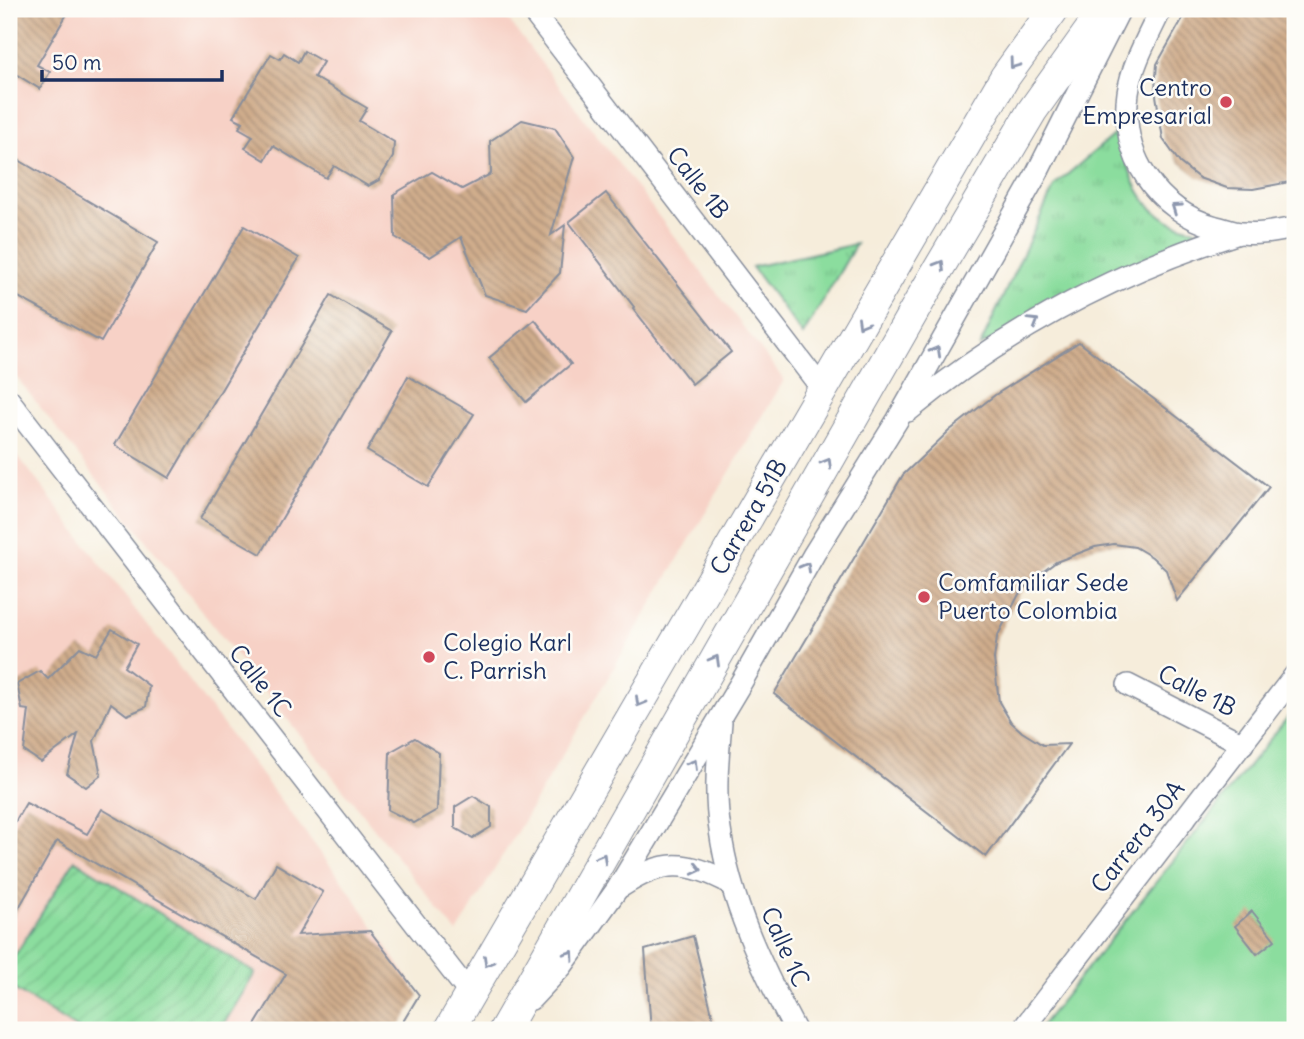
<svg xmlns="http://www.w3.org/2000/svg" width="1304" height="1039" font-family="Delius,sans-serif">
<defs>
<pattern id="grass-tufts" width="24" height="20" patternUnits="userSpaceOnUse" patternTransform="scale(1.75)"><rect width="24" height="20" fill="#8bdd9e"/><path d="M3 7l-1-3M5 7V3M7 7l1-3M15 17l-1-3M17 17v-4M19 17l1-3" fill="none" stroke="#77be8a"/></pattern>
<pattern id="garden-furrows" width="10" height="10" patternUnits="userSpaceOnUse" patternTransform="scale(1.75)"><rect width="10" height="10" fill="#8bdd9e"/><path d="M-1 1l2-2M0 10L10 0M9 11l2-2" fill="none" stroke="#77be8a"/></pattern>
<pattern id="building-back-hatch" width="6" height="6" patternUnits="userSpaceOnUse" patternTransform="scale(1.75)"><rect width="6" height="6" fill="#d0ad8c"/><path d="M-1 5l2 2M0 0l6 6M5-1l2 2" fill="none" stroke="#a88d76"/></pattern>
</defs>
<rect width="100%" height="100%" fill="#fdfcf7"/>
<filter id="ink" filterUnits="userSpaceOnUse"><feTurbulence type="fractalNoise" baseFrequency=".0143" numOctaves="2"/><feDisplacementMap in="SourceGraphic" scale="14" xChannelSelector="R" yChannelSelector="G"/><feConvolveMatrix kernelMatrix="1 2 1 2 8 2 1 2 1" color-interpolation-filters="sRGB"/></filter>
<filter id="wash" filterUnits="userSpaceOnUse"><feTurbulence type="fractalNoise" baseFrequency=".00686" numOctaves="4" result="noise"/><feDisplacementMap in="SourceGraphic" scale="28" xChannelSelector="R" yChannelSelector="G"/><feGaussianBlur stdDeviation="1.57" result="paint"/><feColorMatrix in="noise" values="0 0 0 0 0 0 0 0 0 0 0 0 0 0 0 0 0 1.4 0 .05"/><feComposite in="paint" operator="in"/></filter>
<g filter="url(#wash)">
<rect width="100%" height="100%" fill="#f6eddb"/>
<g fill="#f7d1c6">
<polygon points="9,9 500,9 784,380 457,933 9,368"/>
<polygon points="9,444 349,890 419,995 398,1030 9,1030"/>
</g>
<g fill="url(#grass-tufts)" stroke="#53867e" stroke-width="2">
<path d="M1117,132C1128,166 1136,206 1172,222C1184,228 1200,231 1213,235L980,346L1055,185Z"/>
<polygon points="856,244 803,335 752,267"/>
</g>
<polygon fill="#8bdd9e" stroke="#53867e" stroke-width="2" points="1295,708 1295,1030 1038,1030"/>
<polygon fill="url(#garden-furrows)" stroke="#53867e" stroke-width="2" points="75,860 255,973 220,1030 79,1030 9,986 9,965"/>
<g id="blocks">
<g fill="url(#building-back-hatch)">
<polygon points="9,9 70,9 37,65 50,72 40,89 9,70"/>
<polygon points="1188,9 1295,9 1295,181 1253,189 1227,188 1199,178 1180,163 1163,139 1155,89 1157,64"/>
<polygon points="304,51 323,62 314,77 367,108 359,121 394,142 393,157 379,180 368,186 334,166 326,178 273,146 265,160 245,148 253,136 239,128 243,122 233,117 271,54 280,59 284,53 298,62"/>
<polygon points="522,120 555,128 574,157 551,235 565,225 560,273 527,309 485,295 461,237 430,257 395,237 394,194 432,172 462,189 491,174 490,141"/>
<polygon points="17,159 158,242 101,342 9,292 9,172"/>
<polygon points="606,193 731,352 692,384 633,308 634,307 569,222"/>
<polygon points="244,226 299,258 169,478 115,445"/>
<polygon points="331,295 392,331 261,554 200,519"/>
<polygon points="535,320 571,364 526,402 489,358"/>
<polygon points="1079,342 1269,487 1177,601 1166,570 1152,557 1135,547 1114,544 1095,547 1056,562 1036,577 1019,594 997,637 994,659 999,702 1011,722 1022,732 1043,745 1069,744 986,857 774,694 903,475 949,431 995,395"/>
<polygon points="408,376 474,414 428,487 367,451"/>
<polygon points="112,629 137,644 124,667 149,686 146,707 127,715 111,703 94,741 101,775 86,787 67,774 78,734 41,762 24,751 29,710 22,709 17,684 40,671 48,679 80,647 96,655"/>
<polygon points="415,738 439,753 437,810 414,823 388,810 390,752"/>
<polygon points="473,796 491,807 491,827 473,838 455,828 455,807"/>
<polygon points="26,803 87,834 102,809 256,899 276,864 323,892 298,935 370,931 419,995 398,1030 252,1030 286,974 57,841 9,925 9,832"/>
<polygon points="1252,911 1275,940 1257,954 1235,926"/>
<polygon points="693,936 716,1030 651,1030 645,950"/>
</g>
</g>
</g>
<g filter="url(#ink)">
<use href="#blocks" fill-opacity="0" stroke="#888e9c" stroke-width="2"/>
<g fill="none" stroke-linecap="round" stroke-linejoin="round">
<defs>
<g id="minor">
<polyline points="531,9 823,390"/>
<path d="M1161,9C1149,35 1132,64 1128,93C1119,155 1157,211 1216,227C1225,229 1234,233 1242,233C1261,235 1277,231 1295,228"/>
<polyline points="9,400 470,994"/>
<path d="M908,411C1007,330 1117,271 1239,233"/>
<polyline points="1128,685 1243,744"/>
<path d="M721,722C718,758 714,794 720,830C730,902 761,966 795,1030"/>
<path d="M622,886C663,859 687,860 730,883"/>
<polyline points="531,999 562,966 618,888 742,681 814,554 898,419 1036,175 1120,9"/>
<polyline points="1022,1030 1295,675"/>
</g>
<g id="secondary">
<polyline points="449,1030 1005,77 1054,9"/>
<polyline points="504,1030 926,290 1032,111 1105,9"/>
</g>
</defs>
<use href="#minor" stroke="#888e9c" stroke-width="24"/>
<use href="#secondary" stroke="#888e9c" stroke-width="32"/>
<use href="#minor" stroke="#fff" stroke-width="21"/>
<use href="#secondary" stroke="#fff" stroke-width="30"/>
</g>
<defs><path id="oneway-chevron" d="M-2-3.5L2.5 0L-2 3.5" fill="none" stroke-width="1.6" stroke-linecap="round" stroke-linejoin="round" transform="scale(1.75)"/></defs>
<g stroke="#8d97ae">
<use href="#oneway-chevron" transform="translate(1014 64) rotate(126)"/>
<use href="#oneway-chevron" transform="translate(1176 208) rotate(-145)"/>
<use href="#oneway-chevron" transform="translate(940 265) rotate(-59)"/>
<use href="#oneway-chevron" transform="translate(1034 322) rotate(-31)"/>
<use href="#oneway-chevron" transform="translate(862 323) rotate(120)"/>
<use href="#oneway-chevron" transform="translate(936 351) rotate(-61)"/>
<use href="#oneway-chevron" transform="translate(827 463) rotate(-60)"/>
<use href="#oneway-chevron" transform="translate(806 567) rotate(-61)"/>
<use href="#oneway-chevron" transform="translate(715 660) rotate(-60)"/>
<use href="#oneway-chevron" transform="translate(640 702) rotate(120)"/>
<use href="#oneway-chevron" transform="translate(693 764) rotate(-59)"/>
<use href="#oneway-chevron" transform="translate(602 858) rotate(-60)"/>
<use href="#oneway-chevron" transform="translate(697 869) rotate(13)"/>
<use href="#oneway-chevron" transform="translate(570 955) rotate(-54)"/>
<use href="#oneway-chevron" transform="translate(488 962) rotate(120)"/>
</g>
</g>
<g fill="#d1495b" stroke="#fdfcf7" stroke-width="2.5">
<circle cx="1226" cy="102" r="7"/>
<circle cx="924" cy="597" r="7"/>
<circle cx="429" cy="657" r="7"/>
</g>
<g text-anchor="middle" stroke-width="5" stroke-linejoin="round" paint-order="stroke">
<g font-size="24" fill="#1b2f5e" stroke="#fdfcf7" text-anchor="start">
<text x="1212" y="96" text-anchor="end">Centro<tspan x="1212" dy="28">Empresarial</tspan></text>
<text x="938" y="591">Comfamiliar Sede<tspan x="938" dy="28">Puerto Colombia</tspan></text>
<text x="443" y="651">Colegio Karl<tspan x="443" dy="28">C. Parrish</tspan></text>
</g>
<g font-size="24" fill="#1b2f5e" stroke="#fdfcf7">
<text transform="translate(698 183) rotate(52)" y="8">Calle 1B</text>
<text transform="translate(749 517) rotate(-60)" y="8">Carrera 51B</text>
<text transform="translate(260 681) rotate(52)" y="8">Calle 1C</text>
<text transform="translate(1197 691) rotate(27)" y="8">Calle 1B</text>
<text transform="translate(1138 837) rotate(-52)" y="8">Carrera 30A</text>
<text transform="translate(785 947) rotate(66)" y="8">Calle 1C</text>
</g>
</g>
<rect width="1304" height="1039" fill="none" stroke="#fdfcf7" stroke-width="35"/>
<path d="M42 70v10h180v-10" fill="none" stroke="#1b2f5e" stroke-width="3.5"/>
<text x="52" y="70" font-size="21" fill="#1b2f5e" stroke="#fdfcf7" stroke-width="5" paint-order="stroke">50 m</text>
</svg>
